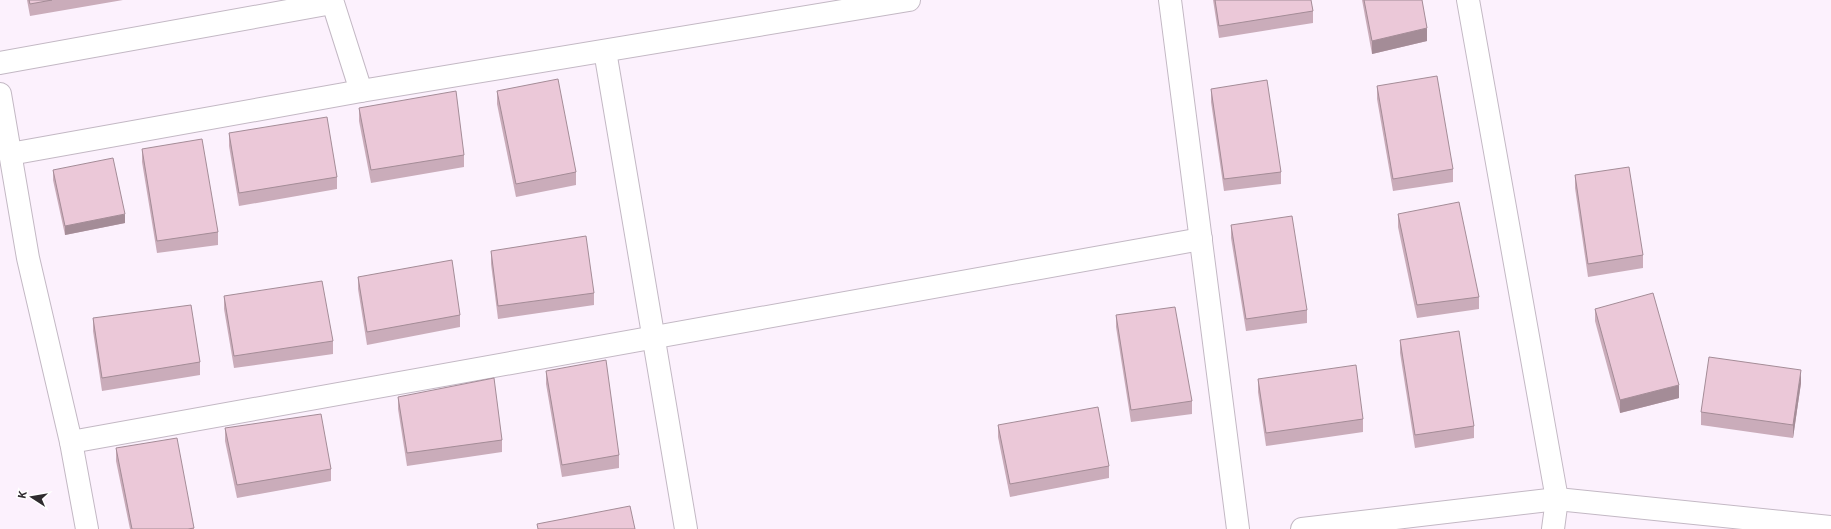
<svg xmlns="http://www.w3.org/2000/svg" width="1831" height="529" font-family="'Noto Sans',sans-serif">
<rect width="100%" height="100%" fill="#fcf1fd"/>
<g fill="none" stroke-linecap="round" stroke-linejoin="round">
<defs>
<g id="street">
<polyline points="332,0 361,91 909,0"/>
<polyline points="1170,0 1238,529"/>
<polyline points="1468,0 1557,499 1553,529"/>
<polyline points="605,51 686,529"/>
<polyline points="0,63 332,3"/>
<polyline points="0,94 28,258 71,442 87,529"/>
<polyline points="10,154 361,91"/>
<polyline points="71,442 1201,239"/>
<polyline points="1302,529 1557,499 1831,527"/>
</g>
</defs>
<use href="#street" stroke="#c3b8c4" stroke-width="24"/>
<use href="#street" stroke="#fff" stroke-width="22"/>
</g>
<g fill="#caacba">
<polygon points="27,0 123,0 30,16"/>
<polygon points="1213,0 1311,0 1313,11 1313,23 1219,38"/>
<polygon points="1362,0 1422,0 1427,41 1372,54"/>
<polygon points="1377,86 1453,169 1453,182 1393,191 1377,99"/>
<polygon points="1211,89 1281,172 1281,184 1224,191 1211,102"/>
<polygon points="497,91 576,172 576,185 516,197 497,104"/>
<polygon points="359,108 464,155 464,167 371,183 359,121"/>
<polygon points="229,133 337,177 337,189 239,206 229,146"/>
<polygon points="142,149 218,232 218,245 157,253 142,162"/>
<polygon points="53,170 125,223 65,235 53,180"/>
<polygon points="1575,175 1643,255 1643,268 1588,277 1575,188"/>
<polygon points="1398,214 1479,297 1479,309 1417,318 1398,227"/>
<polygon points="1231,225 1307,310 1307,323 1246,331 1231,238"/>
<polygon points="491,251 594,293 594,305 498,319 491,264"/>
<polygon points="358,277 460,315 460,327 367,345 358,289"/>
<polygon points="224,296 333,341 333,354 234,368 224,309"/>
<polygon points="1595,309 1679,398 1620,413 1595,321"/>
<polygon points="1116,315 1192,401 1192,414 1131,422 1116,327"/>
<polygon points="93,318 200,362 200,375 102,391 93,331"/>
<polygon points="1400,340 1474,426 1474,438 1415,448 1400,353"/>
<polygon points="546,371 619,455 619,468 562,477 546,384"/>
<polygon points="1258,379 1363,419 1363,432 1266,446 1258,392"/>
<polygon points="1801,383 1793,438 1701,425 1701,412"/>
<polygon points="398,397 502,440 502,452 407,466 398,409"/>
<polygon points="998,425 1109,466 1109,478 1010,497 998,437"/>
<polygon points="225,428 331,469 331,481 237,498 225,441"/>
<polygon points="116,448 194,528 194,529 130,529 116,461"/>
</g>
<g fill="#a48c97">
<polygon points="1427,28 1427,41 1372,54 1372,41"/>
<polygon points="125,214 125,223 65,235 65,226"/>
<polygon points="1801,370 1801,383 1793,438 1793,425"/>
<polygon points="1679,385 1679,398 1620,413 1620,400"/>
</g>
<g fill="#ebc8d8" stroke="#a48c97">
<polygon points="29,0 52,0 30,4"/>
<polygon points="1215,0 1311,0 1313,11 1219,26"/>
<polygon points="1364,0 1422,0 1427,28 1372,41"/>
<polygon points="1437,76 1453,169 1393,179 1377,86"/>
<polygon points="558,79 576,172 516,184 497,91"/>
<polygon points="1267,80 1281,172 1224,179 1211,89"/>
<polygon points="456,91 464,155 371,170 359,108"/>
<polygon points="327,117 337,177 239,193 229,133"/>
<polygon points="202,139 218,232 157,241 142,149"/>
<polygon points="113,158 125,214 65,226 53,170"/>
<polygon points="1629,167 1643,255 1588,264 1575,175"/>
<polygon points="1459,202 1479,297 1417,305 1398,214"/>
<polygon points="1292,216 1307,310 1246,319 1231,225"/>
<polygon points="586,236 594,293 498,306 491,251"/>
<polygon points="452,260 460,315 367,332 358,277"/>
<polygon points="322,281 333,341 234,356 224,296"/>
<polygon points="1653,293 1679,385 1620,400 1595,309"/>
<polygon points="191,305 200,362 102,378 93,318"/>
<polygon points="1175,307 1192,401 1131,410 1116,315"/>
<polygon points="1459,331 1474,426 1415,435 1400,340"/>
<polygon points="1709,357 1801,370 1793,425 1701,412"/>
<polygon points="606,360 619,455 562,465 546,371"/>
<polygon points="1356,365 1363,419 1266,433 1258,379"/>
<polygon points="494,378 502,440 407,453 398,397"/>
<polygon points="1098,407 1109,466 1010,484 998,425"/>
<polygon points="321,414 331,469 237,485 225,428"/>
<polygon points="177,438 194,528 188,529 132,529 116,448"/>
<polygon points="630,506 635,529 538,529 537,524"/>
</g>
<g transform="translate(32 497) rotate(282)" stroke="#ffffff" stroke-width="3" paint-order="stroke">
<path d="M0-3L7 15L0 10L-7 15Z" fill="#2f2b2f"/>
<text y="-6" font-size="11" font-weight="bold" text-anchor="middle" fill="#2f2b2f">K</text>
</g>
</svg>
